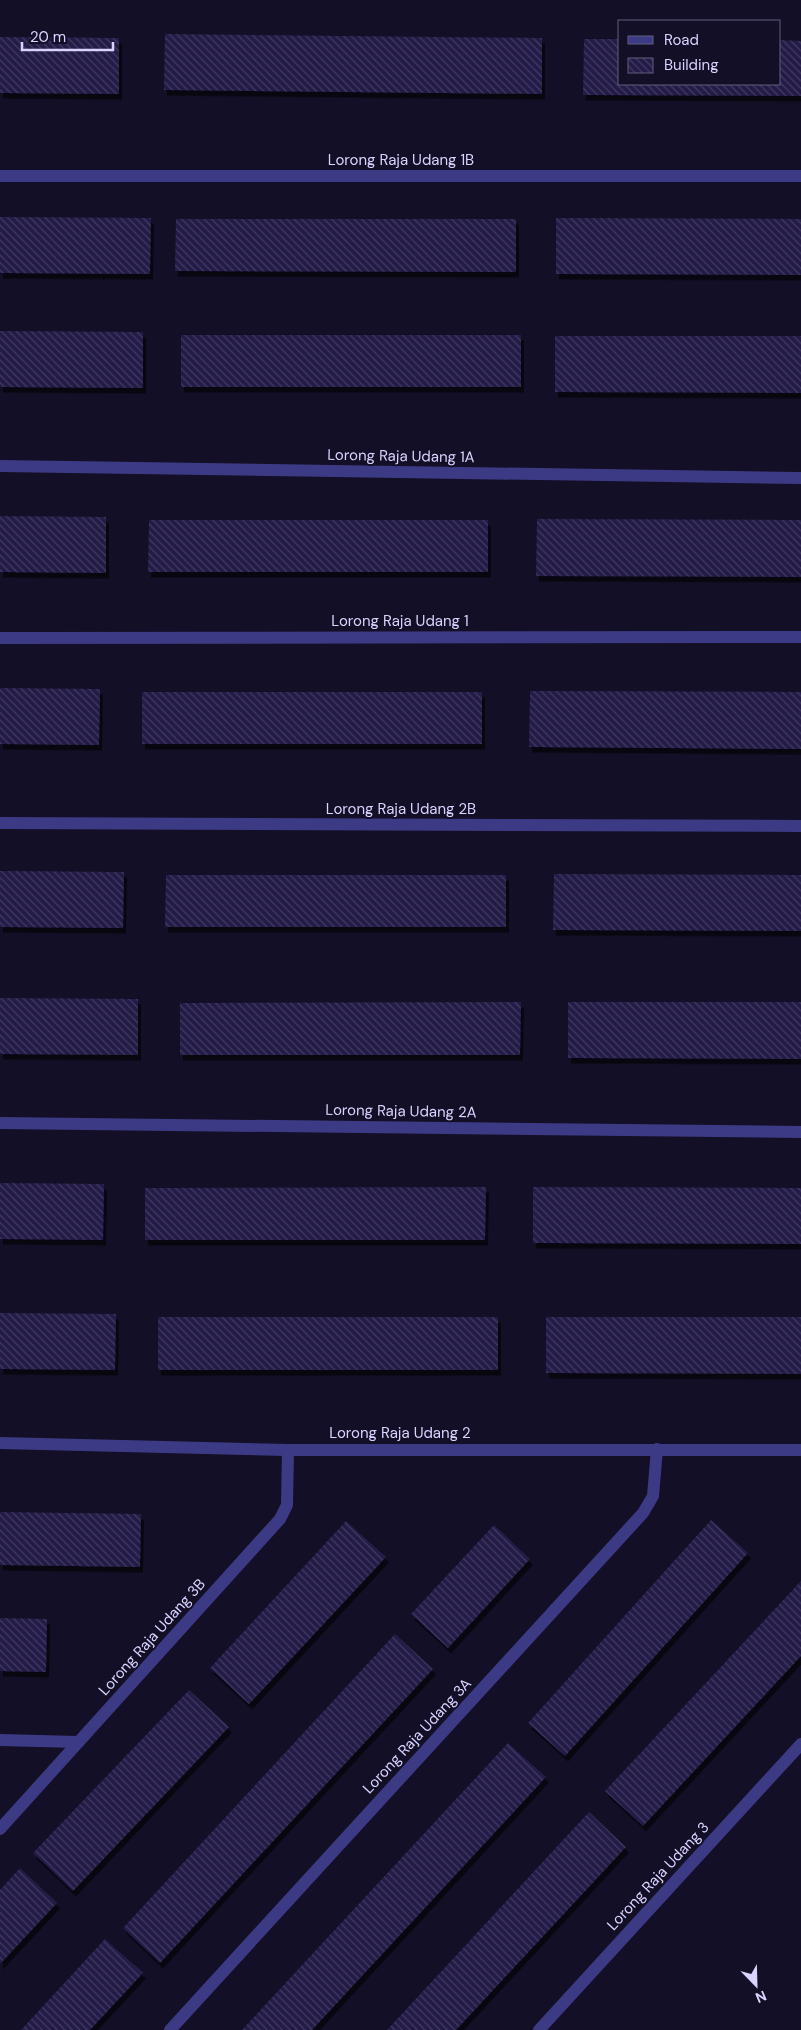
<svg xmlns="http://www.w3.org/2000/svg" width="801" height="2030" font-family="'DM Sans',sans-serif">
<defs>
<pattern id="building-back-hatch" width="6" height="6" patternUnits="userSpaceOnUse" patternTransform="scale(1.25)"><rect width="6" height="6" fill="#241b47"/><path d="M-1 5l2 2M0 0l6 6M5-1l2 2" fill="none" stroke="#433b63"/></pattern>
<filter id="shadow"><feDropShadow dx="3" dy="5.5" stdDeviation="0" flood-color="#0009"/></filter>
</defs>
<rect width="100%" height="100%" fill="#130f26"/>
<g fill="url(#building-back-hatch)" filter="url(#shadow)">
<polygon points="165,34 542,38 542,94 164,90"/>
<polygon points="0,37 119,38 119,94 0,93"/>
<polygon points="584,39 620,39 620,84 780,84 780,40 801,41 801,96 583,95"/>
<polygon points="0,217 151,218 150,274 0,273"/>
<polygon points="556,218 801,219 801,275 556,274"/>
<polygon points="176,219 516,219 516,272 175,271"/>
<polygon points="0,331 143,332 143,388 0,387"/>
<rect x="181" y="335" width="340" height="52"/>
<polygon points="555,336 801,336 801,393 555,392"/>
<polygon points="0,516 106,517 106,573 0,572"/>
<polygon points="537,519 801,520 801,577 536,576"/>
<polygon points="149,520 488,520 488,572 148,572"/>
<polygon points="0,688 100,689 99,745 0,744"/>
<polygon points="530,691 801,692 801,749 529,747"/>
<rect x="142" y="692" width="340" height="52"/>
<polygon points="0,871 124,872 123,928 0,927"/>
<polygon points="554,874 801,875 801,931 553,930"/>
<polygon points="166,875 506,875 506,927 165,927"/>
<polygon points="0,998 138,999 138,1055 0,1054"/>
<polygon points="521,1002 520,1055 180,1055 180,1003"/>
<polygon points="568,1002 801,1002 801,1059 568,1058"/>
<polygon points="0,1183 104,1184 103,1240 0,1239"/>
<polygon points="486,1187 485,1240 145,1240 145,1188"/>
<polygon points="533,1187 801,1188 801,1244 533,1243"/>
<polygon points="0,1313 116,1314 115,1370 0,1369"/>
<rect x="158" y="1317" width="340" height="53"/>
<polygon points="546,1317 801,1317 801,1374 546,1373"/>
<polygon points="0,1512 141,1514 140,1567 0,1565"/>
<polygon points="711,1520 748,1553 565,1756 528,1723"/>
<polygon points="346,1521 386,1557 249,1704 210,1668"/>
<polygon points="494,1525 530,1559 448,1648 411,1614"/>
<polygon points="801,1581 801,1656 643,1826 605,1791"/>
<polygon points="0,1618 47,1619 46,1672 0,1671"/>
<polygon points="395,1634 433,1669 160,1963 123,1928"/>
<polygon points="189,1690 229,1727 73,1891 33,1853"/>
<polygon points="508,1743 546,1777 312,2030 242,2030"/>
<polygon points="589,1812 626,1847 456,2030 387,2030"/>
<polygon points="20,1868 57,1903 0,1964 0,1890"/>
<polygon points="105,1939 143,1973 90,2030 21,2030"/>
</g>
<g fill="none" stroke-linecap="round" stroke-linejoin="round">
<g stroke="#3d3a85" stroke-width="12">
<polyline points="0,176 801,176"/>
<polyline points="0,466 801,478"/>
<polyline points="0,638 801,637"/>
<polyline points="0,823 801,826"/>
<polyline points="0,1123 801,1132"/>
<polyline points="0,1443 288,1450 801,1450"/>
<polyline points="0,1740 78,1742"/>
<polyline points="0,1829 280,1519 287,1505 288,1450"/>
<polyline points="170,2030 643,1513 653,1496 657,1449"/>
<polyline points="539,2030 801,1744"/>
</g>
</g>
<g text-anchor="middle" stroke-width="4" stroke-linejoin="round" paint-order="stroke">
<g font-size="15" fill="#d9d4ff" stroke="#130f26">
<text x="401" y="165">Lorong Raja Udang 1B</text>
<text transform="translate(401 456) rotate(1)" y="5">Lorong Raja Udang 1A</text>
<text x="400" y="626">Lorong Raja Udang 1</text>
<text x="401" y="814">Lorong Raja Udang 2B</text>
<text transform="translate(401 1111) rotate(1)" y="5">Lorong Raja Udang 2A</text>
<text x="400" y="1438">Lorong Raja Udang 2</text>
<text transform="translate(152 1637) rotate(-48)" y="5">Lorong Raja Udang 3B</text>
<text transform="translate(417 1736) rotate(-47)" y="5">Lorong Raja Udang 3A</text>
<text transform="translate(658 1876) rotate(-47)" y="5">Lorong Raja Udang 3</text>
</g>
</g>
<rect x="618" y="20" width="162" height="65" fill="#130f26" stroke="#625e7d"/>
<rect x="628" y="36" width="25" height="8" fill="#3d3a85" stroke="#625e7d"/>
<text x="664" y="45" font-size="15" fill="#d9d4ff">Road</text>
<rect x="628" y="58" width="25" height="15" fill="url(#building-back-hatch)" stroke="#625e7d"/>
<text x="664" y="70" font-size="15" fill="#d9d4ff">Building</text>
<g transform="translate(756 1985) rotate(157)" stroke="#130f26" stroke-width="4" paint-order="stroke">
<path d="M0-4L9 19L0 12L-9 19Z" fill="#d9d4ff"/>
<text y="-8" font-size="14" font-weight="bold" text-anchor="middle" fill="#d9d4ff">N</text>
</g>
<path d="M22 42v8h91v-8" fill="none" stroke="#d9d4ff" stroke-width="2.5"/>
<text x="30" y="42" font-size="15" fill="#d9d4ff" stroke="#130f26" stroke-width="4" paint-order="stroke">20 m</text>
</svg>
